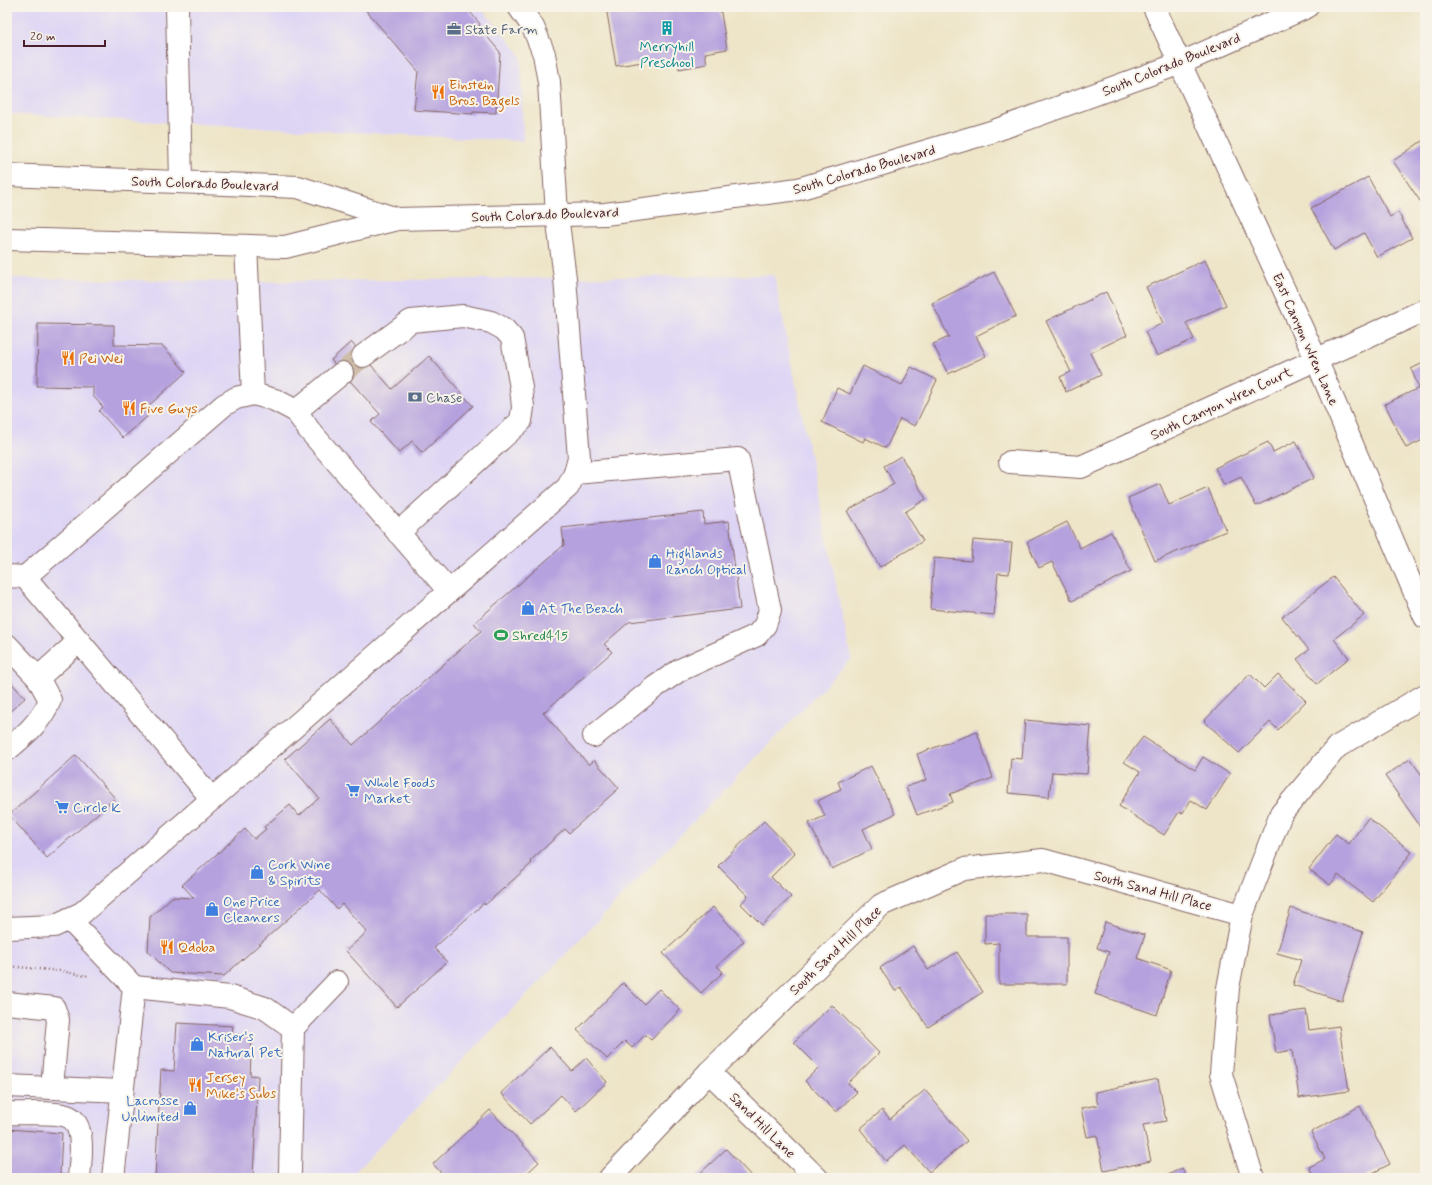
<svg xmlns="http://www.w3.org/2000/svg" width="1432" height="1185" font-family="Mynerve,sans-serif">
<rect width="100%" height="100%" fill="#f7f3e8"/>
<filter id="ink" filterUnits="userSpaceOnUse"><feTurbulence type="fractalNoise" baseFrequency=".025" numOctaves="2"/><feDisplacementMap in="SourceGraphic" scale="8" xChannelSelector="R" yChannelSelector="G"/><feConvolveMatrix kernelMatrix="1 2 1 2 8 2 1 2 1" color-interpolation-filters="sRGB"/></filter>
<filter id="wash" filterUnits="userSpaceOnUse"><feTurbulence type="fractalNoise" baseFrequency=".012" numOctaves="4" result="noise"/><feDisplacementMap in="SourceGraphic" scale="16" xChannelSelector="R" yChannelSelector="G"/><feGaussianBlur stdDeviation="0.9" result="paint"/><feColorMatrix in="noise" values="0 0 0 0 0 0 0 0 0 0 0 0 0 0 0 0 0 1.4 0 .05"/><feComposite in="paint" operator="in"/></filter>
<g filter="url(#wash)">
<rect width="100%" height="100%" fill="#eee5c8"/>
<g fill="#ded5f5">
<polygon points="7,7 480,7 521,55 523,141 7,114"/>
<polygon points="774,275 851,659 349,1178 7,1178 7,278 250,282"/>
</g>
<g id="blocks">
<g fill="#b5a1de">
<polygon points="363,7 466,7 480,24 479,27 500,52 496,113 473,112 473,114 414,110 418,71"/>
<polygon points="606,7 720,7 727,49 705,53 707,64 679,69 678,61 650,65 650,61 616,66"/>
<polygon points="1425,139 1425,198 1420,201 1393,161"/>
<polygon points="1368,177 1390,217 1398,212 1412,238 1377,257 1364,233 1334,250 1311,208"/>
<polygon points="1205,260 1226,305 1186,323 1194,339 1157,356 1145,332 1163,323 1146,287"/>
<polygon points="994,272 1016,316 976,336 986,356 948,374 933,344 949,337 932,303"/>
<polygon points="1106,292 1127,335 1090,353 1101,375 1066,392 1060,377 1071,372 1046,321"/>
<polygon points="38,324 114,325 114,345 163,346 186,372 144,410 149,415 123,438 99,411 103,407 93,396 93,387 37,386"/>
<polygon points="351,342 392,389 429,356 473,406 422,453 412,441 399,453 371,422 380,414 331,360"/>
<polygon points="1425,362 1425,439 1406,448 1385,404 1419,388 1411,369"/>
<polygon points="863,366 902,385 911,367 937,380 915,426 900,419 886,448 865,438 863,442 822,422 837,388 850,394"/>
<polygon points="1296,441 1314,478 1256,506 1241,477 1224,485 1215,468 1268,442 1273,452"/>
<polygon points="901,456 926,499 905,512 923,541 880,567 847,511 894,484 884,466"/>
<polygon points="1160,484 1169,505 1208,488 1226,531 1155,561 1128,498"/>
<polygon points="703,512 704,524 729,521 740,609 629,622 604,644 612,652 543,713 589,765 594,760 619,788 569,833 565,829 530,861 532,863 485,905 484,903 434,948 447,962 397,1007 346,951 367,932 342,904 337,909 320,890 224,976 170,973 148,951 150,917 172,897 194,898 182,885 245,829 254,839 266,829 264,827 290,805 299,816 319,798 285,759 330,719 353,745 481,631 474,623 564,545 562,528"/>
<polygon points="1067,522 1080,548 1111,532 1131,571 1072,601 1052,562 1039,568 1027,542"/>
<polygon points="973,540 1012,543 1009,574 998,573 994,615 930,609 934,558 971,561"/>
<polygon points="1333,577 1364,615 1334,639 1349,658 1317,684 1297,659 1309,650 1282,617"/>
<polygon points="1250,674 1264,688 1278,674 1306,701 1278,730 1270,722 1239,753 1204,721"/>
<polygon points="7,678 25,698 7,714"/>
<polygon points="1025,720 1091,726 1087,774 1052,772 1049,797 1008,793 1011,758 1022,759"/>
<polygon points="977,732 993,778 950,794 953,802 917,815 906,787 926,780 917,754"/>
<polygon points="1143,737 1195,770 1203,757 1230,774 1207,810 1191,800 1182,814 1179,812 1164,835 1119,806 1140,772 1124,762"/>
<polygon points="76,755 115,798 47,858 9,815"/>
<polygon points="1410,759 1424,778 1425,777 1425,833 1385,776"/>
<polygon points="871,766 895,814 863,829 872,849 832,869 809,823 825,816 818,801 841,789 838,782"/>
<polygon points="1368,818 1412,852 1373,902 1338,875 1330,885 1309,869 1336,834 1349,844"/>
<polygon points="764,821 795,853 771,877 791,897 762,925 741,904 748,896 718,866"/>
<polygon points="713,907 744,941 717,966 723,972 701,993 663,953"/>
<polygon points="1291,908 1363,932 1342,1001 1293,985 1301,960 1277,953"/>
<polygon points="985,914 1027,914 1027,937 1067,937 1067,984 999,984 999,943 985,944"/>
<polygon points="1105,922 1145,935 1137,958 1171,970 1157,1015 1095,994 1109,952 1097,948"/>
<polygon points="913,946 928,970 957,952 983,992 928,1027 901,987 895,991 880,968"/>
<polygon points="623,983 644,1004 659,989 680,1010 651,1040 645,1035 632,1048 625,1041 607,1059 577,1030"/>
<polygon points="832,1005 879,1053 848,1083 857,1092 836,1112 805,1081 819,1067 794,1042"/>
<polygon points="1306,1010 1309,1030 1339,1026 1349,1091 1299,1098 1292,1050 1276,1053 1270,1015"/>
<polygon points="177,1023 233,1026 232,1035 252,1036 250,1075 258,1076 253,1178 155,1178 161,1070 174,1071"/>
<polygon points="550,1047 572,1071 586,1058 607,1082 576,1111 561,1095 530,1124 501,1093"/>
<polygon points="1158,1079 1166,1121 1143,1125 1151,1161 1104,1171 1097,1135 1087,1137 1081,1108 1098,1105 1095,1092"/>
<polygon points="925,1090 967,1141 929,1172 905,1145 886,1161 860,1129 882,1110 890,1119"/>
<polygon points="1360,1106 1390,1164 1363,1178 1314,1178 1309,1167 1325,1159 1311,1132"/>
<polygon points="490,1110 539,1162 522,1178 446,1178 433,1164"/>
<polygon points="7,1129 62,1133 60,1175 66,1175 65,1178 7,1178"/>
<polygon points="726,1149 753,1178 695,1178"/>
<polygon points="1182,1168 1187,1178 1162,1178"/>
</g>
</g>
</g>
<g filter="url(#ink)">
<use href="#blocks" fill-opacity="0" stroke="#836462" stroke-width="1"/>
<g fill="none" stroke-linecap="round" stroke-linejoin="round">
<polyline stroke="#cdbda9" stroke-width="22" stroke-dasharray="22 11" stroke-linecap="butt" points="342,373 363,356"/>
<defs>
<g id="minor">
<polyline points="177,7 181,182"/>
<polyline points="1154,7 1316,359 1425,617"/>
<polyline points="246,246 253,394 275,400 296,411 309,430 449,591"/>
<polyline points="363,356 411,321 463,316 491,322 504,329 512,338 521,388 523,407 521,421 398,533"/>
<polyline points="296,411 342,373"/>
<polyline points="1010,462 1081,467 1425,310"/>
<polyline points="575,473 738,459 770,610 765,625 757,635 680,670 655,687 594,736"/>
<polyline points="7,576 25,577 212,799"/>
<polyline points="25,577 224,405 236,398 253,394"/>
<polyline points="7,645 38,678 79,641"/>
<path d="M7,750C24,736 41,722 50,700L38,678"/>
<polyline points="69,919 134,987 113,1178"/>
<polyline points="7,928 54,926 82,913 568,487 575,473 579,458 565,278 557,215 549,82 544,54 533,27 519,7"/>
<polyline points="134,987 230,997 265,1008 293,1028"/>
<polyline points="7,1003 54,1008 58,1020 52,1087"/>
<polyline points="709,1072 817,1178"/>
<polyline points="7,1086 122,1091"/>
<path d="M7,1113C20,1114 59,1111 69,1117C74,1119 78,1126 79,1131C83,1144 80,1165 79,1178"/>
<polyline points="290,1172 293,1028 337,982"/>
<polyline points="610,1178 709,1072 881,905 964,869 1043,860 1242,915"/>
<polyline points="1253,1178 1221,1074 1228,988 1242,915 1281,814 1337,747 1425,695"/>
</g>
<g id="major">
<polyline points="7,175 298,187 397,219"/>
<polyline points="7,239 285,247 397,219 605,214 798,189 991,132 1181,63 1307,7"/>
</g>
</defs>
<use href="#minor" stroke="#836462" stroke-width="24"/>
<use href="#major" stroke="#836462" stroke-width="24"/>
<polyline stroke="#836462" stroke-width="2.5" stroke-dasharray="1 3" stroke-linecap="butt" points="7,966 61,971 86,976 87,975"/>
<use href="#minor" stroke="#fff" stroke-width="22"/>
<use href="#major" stroke="#fff" stroke-width="22"/>
</g>
</g>
<defs>
<symbol id="building-bare" viewBox="-9 -9 18 18"><path d="M-4-6H4V6H1V3H-1V6H-4ZM-2.5-4.3h1.7v1.8h-1.7ZM.8-4.3h1.7v1.8H.8ZM-2.5-1h1.7V.8h-1.7ZM.8-1h1.7V.8H.8Z" fill="#0f9aa8" stroke="#f7f3e8" stroke-width="2.5" paint-order="stroke"/></symbol>
<symbol id="office-bare" viewBox="-9 -9 18 18"><path d="M-6-3h4V-5.5h4V-3h4V5H-6ZM-1-4.5V-3h2v-1.5ZM-6 0V1H6V0Z" fill="#5c6f8a" stroke="#f7f3e8" stroke-width="2.5" paint-order="stroke"/></symbol>
<symbol id="restaurant-bare" viewBox="-9 -9 18 18"><path d="M-5-6h1v4h1v-4h1v4h1v-4h1v5L-1.5 .5V6h-2V.5L-5-1ZM5-6V6H3V1.5H1.5Q1.5-4 5-6Z" fill="#e8710a" stroke="#f7f3e8" stroke-width="2.5" paint-order="stroke"/></symbol>
<symbol id="bank-bare" viewBox="-9 -9 18 18"><path d="M-6-4H6V4H-6ZM0-2.3a2.3 2.3 0 1 0 0 4.6a2.3 2.3 0 1 0 0-4.6Z" fill="#5c6f8a" stroke="#f7f3e8" stroke-width="2.5" paint-order="stroke"/></symbol>
<symbol id="shop-bare" viewBox="-9 -9 18 18"><path d="M-5-2.5h2.3a2.7 3.5 0 0 1 5.4 0H5L5.5 6h-11ZM-1.5-2.5h3a1.5 2.3 0 0 0-3 0Z" fill="#3f7fe0" stroke="#f7f3e8" stroke-width="2.5" paint-order="stroke"/></symbol>
<symbol id="stadium-bare" viewBox="-9 -9 18 18"><path d="M0-5a6.5 5 0 1 0 0 10a6.5 5 0 1 0 0-10ZM-3.5-1.8h7v3.6h-7Z" fill="#2e9e5b" stroke="#f7f3e8" stroke-width="2.5" paint-order="stroke"/></symbol>
<symbol id="supermarket-bare" viewBox="-9 -9 18 18"><path d="M-6-5.5h2.5l.6 2H6L4.5 2H-2.5L-4.4-4H-6ZM-1.5 3.2a1.3 1.3 0 1 0 .1 0ZM3 3.2a1.3 1.3 0 1 0 .1 0Z" fill="#3f7fe0" stroke="#f7f3e8" stroke-width="2.5" paint-order="stroke"/></symbol>
</defs>
<g fill-rule="evenodd">
<use href="#building-bare" x="657" y="18" width="20" height="20"/>
<use href="#office-bare" x="444" y="19" width="20" height="20"/>
<use href="#restaurant-bare" x="428" y="82" width="20" height="20"/>
<use href="#restaurant-bare" x="58" y="348" width="20" height="20"/>
<use href="#bank-bare" x="405" y="387" width="20" height="20"/>
<use href="#restaurant-bare" x="119" y="398" width="20" height="20"/>
<use href="#shop-bare" x="645" y="551" width="20" height="20"/>
<use href="#shop-bare" x="518" y="598" width="20" height="20"/>
<use href="#stadium-bare" x="491" y="625" width="20" height="20"/>
<use href="#supermarket-bare" x="343" y="780" width="20" height="20"/>
<use href="#supermarket-bare" x="52" y="797" width="20" height="20"/>
<use href="#shop-bare" x="247" y="862" width="20" height="20"/>
<use href="#shop-bare" x="202" y="899" width="20" height="20"/>
<use href="#restaurant-bare" x="157" y="937" width="20" height="20"/>
<use href="#shop-bare" x="187" y="1034" width="20" height="20"/>
<use href="#restaurant-bare" x="185" y="1075" width="20" height="20"/>
<use href="#shop-bare" x="180" y="1098" width="20" height="20"/>
</g>
<g text-anchor="middle" stroke-width="4" stroke-linejoin="round" paint-order="stroke">
<g font-size="14" fill="#4e5e75" stroke="#f7f3e8" text-anchor="start">
<text x="465" y="34">State Farm</text>
<text x="426" y="402">Chase</text>
</g>
<g font-size="14" fill="#0d838f" stroke="#f7f3e8">
<text x="667" y="51">Merryhill<tspan x="667" dy="16">Preschool</tspan></text>
</g>
<g font-size="14" fill="#4a1f2b" stroke="#f7f3e8">
<text transform="translate(1171 64) rotate(-22)" y="5">South Colorado Boulevard</text>
<text transform="translate(864 169) rotate(-16)" y="5">South Colorado Boulevard</text>
<text transform="translate(205 183) rotate(2)" y="5">South Colorado Boulevard</text>
<text transform="translate(545 214) rotate(-2)" y="5">South Colorado Boulevard</text>
<text transform="translate(1306 339) rotate(66)" y="5">East Canyon Wren Lane</text>
<text transform="translate(1221 403) rotate(-25)" y="5">South Canyon Wren Court</text>
<text transform="translate(1153 890) rotate(15)" y="5">South Sand Hill Place</text>
<text transform="translate(835 950) rotate(-44)" y="5">South Sand Hill Place</text>
<text transform="translate(763 1125) rotate(45)" y="5">Sand Hill Lane</text>
</g>
<g font-size="14" fill="#c56008" stroke="#f7f3e8" text-anchor="start">
<text x="449" y="89">Einstein<tspan x="449" dy="16">Bros. Bagels</tspan></text>
<text x="79" y="363">Pei Wei</text>
<text x="140" y="413">Five Guys</text>
<text x="178" y="952">Qdoba</text>
<text x="206" y="1082">Jersey<tspan x="206" dy="16">Mike's Subs</tspan></text>
</g>
<g font-size="14" fill="#366cbe" stroke="#f7f3e8" text-anchor="start">
<text x="666" y="558">Highlands<tspan x="666" dy="16">Ranch Optical</tspan></text>
<text x="539" y="613">At The Beach</text>
<text x="364" y="787">Whole Foods<tspan x="364" dy="16">Market</tspan></text>
<text x="73" y="812">Circle K</text>
<text x="268" y="869">Cork Wine<tspan x="268" dy="16">&amp; Spirits</tspan></text>
<text x="223" y="906">One Price<tspan x="223" dy="16">Cleaners</tspan></text>
<text x="208" y="1041">Kriser's<tspan x="208" dy="16">Natural Pet</tspan></text>
<text x="179" y="1105" text-anchor="end">Lacrosse<tspan x="179" dy="16">Unlimited</tspan></text>
</g>
<g font-size="14" fill="#27864d" stroke="#f7f3e8" text-anchor="start">
<text x="512" y="640">Shred415</text>
</g>
</g>
<rect width="1432" height="1185" fill="none" stroke="#f7f3e8" stroke-width="24"/>
<path d="M24 40v6h81v-6" fill="none" stroke="#4a1f2b" stroke-width="2"/>
<text x="30" y="40" font-size="12" fill="#4a1f2b" stroke="#f7f3e8" stroke-width="3" paint-order="stroke">20 m</text>
</svg>
